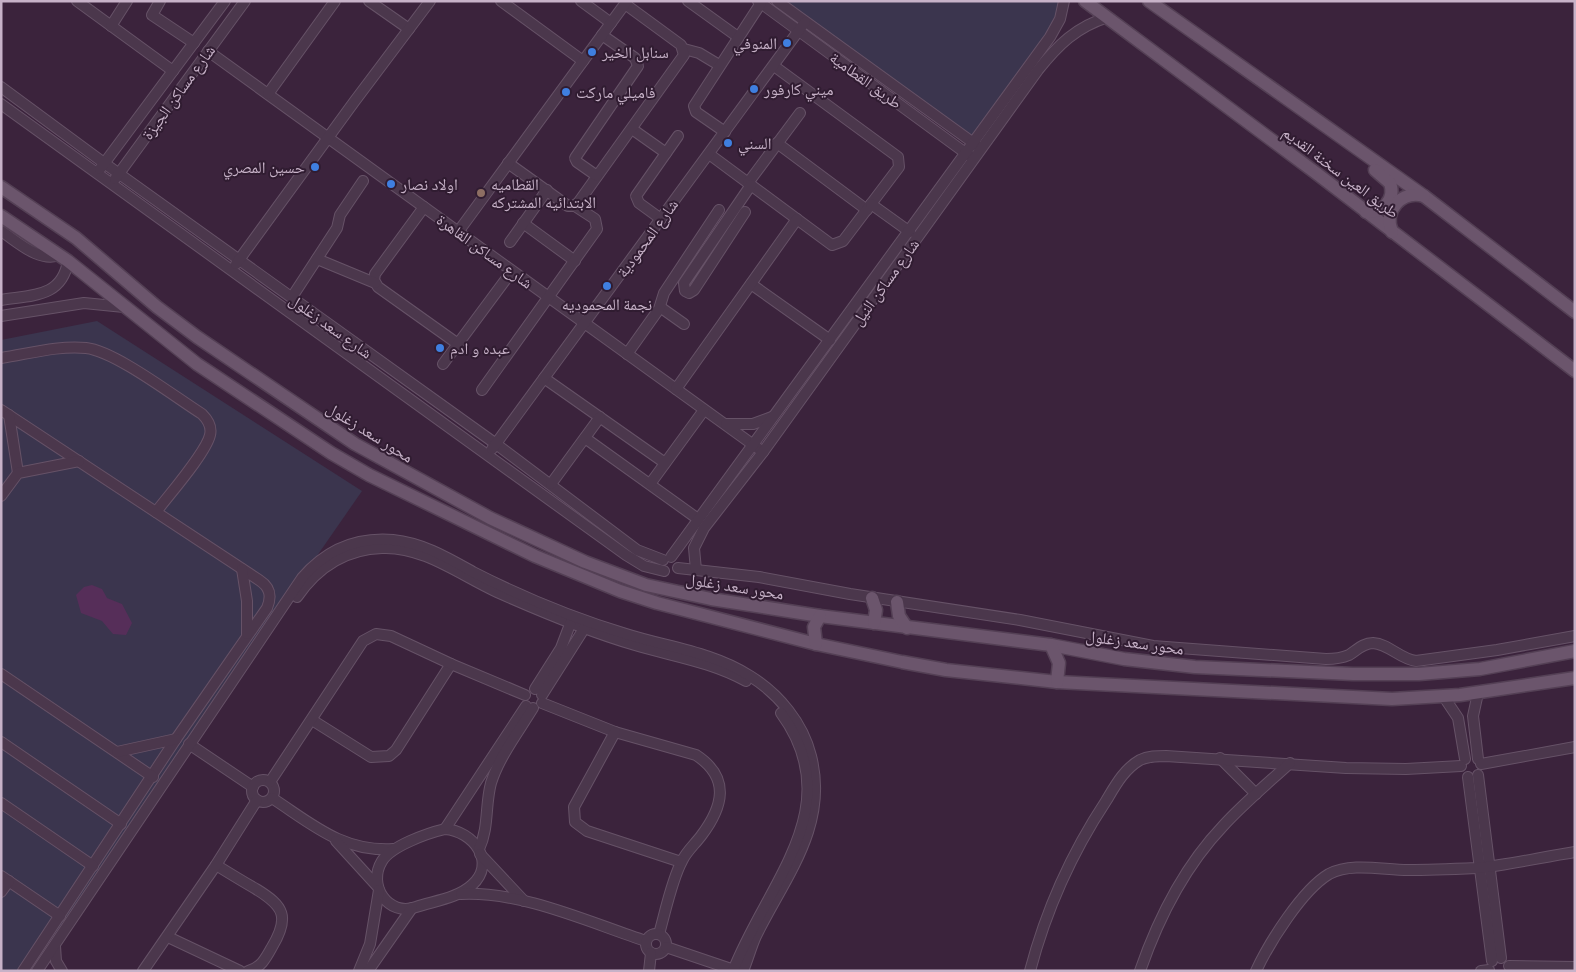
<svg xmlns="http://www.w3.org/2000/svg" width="1576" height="972" font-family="Cabin,'Noto Naskh Arabic',sans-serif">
<rect width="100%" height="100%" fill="#3b233c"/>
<g fill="#3b354e">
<polygon points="780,1 1061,1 1044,46 974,143"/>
<polygon points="97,321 362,491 29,971 1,971 1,340"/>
</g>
<polygon fill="#562e59" points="92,585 102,589 107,598 122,604 132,623 126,635 113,634 102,621 81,613 76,595 84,587"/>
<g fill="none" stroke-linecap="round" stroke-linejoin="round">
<defs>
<g id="minor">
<polyline points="77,1 173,71"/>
<polyline points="160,1 152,15 194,43"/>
<polyline points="369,1 409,29"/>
<polyline points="501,1 583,61"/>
<polyline points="581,1 611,23"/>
<polyline points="688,1 738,37"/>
<polyline points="758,1 971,157"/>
<polyline points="777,1 979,147"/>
<polyline points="111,26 127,1"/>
<polyline points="684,49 699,53 719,65"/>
<polyline points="208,51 763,452"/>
<polyline points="1,87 104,163 496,444 637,550 663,560"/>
<polyline points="268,94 335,1"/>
<polyline points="1,104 626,555 644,566 664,571"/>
<polyline points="632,129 666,153"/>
<polyline points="725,132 696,112 694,106 761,3"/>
<polyline points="777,143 867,210"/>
<polyline points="709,154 832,245 843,241 899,167 898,157 774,66"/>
<polyline points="508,163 568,206 573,206 578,203 684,55 681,45 625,4"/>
<polyline points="100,169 225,1"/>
<polyline points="597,176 577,162 575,158 638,66 635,58 602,35"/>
<polyline points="115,179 245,1"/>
<polyline points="748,183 800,113"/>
<polyline points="871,204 910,232"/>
<polyline points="424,207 375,274 374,280 378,287 458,344"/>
<polyline points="745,212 694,290 689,293 685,291 684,283 751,185"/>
<polyline points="661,219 639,203 636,196 678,136"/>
<polyline points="523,223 575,261"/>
<path d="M1,231C18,242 39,263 60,255"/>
<polyline points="458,232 627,1"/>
<polyline points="510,242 547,190"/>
<polyline points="317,259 375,283"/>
<polyline points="236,264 354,102 430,1"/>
<polyline points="751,284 830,340"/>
<polyline points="292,297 337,228 340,215 363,181"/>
<path d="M1,300C31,295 62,298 68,261"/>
<polyline points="660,307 684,324"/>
<polyline points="1,316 84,303 124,307"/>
<polyline points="627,354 659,309 664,293 719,210"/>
<path d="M1,358C28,354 59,345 86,348C115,351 175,397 202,414C208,420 212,427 210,435C206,453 168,496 156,512"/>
<polyline points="443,364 512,271"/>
<polyline points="544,378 665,463"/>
<polyline points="676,389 797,219"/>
<polyline points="482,390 597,229 595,219 575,206"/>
<path d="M1,410L259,580C270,587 272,596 267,608L176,739L23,971"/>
<polyline points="9,415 18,473"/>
<polyline points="726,424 753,424 772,417"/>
<polyline points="585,438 698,519"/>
<polyline points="492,449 805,22"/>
<polyline points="551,484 600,417"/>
<polyline points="650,484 704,410"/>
<polyline points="1,496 18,473 79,461"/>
<polyline points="671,557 1050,37 1060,19 1064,1"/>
<path d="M678,568L759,577L850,594L1020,620L1153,646L1326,659C1334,659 1342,658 1349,655C1357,650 1363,643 1373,643C1389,644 1400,659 1416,661L1497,650L1575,636"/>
<polyline points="242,569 247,601 247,634"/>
<path d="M696,570L694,548L704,528L763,452L1038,70C1058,45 1076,27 1108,17"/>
<path d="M297,597C317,568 345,549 382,548C423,546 460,575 497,592C542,612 587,631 635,645C672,656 712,662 746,681"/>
<polyline points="1,674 153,777"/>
<polyline points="535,689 561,648 572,619"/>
<polyline points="542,695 587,624"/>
<polyline points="1444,697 1458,718 1465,759"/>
<path d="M542,703L615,732L696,755C731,778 723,807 701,836C695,844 686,852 682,861C672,879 665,913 659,934"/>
<polyline points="312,720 371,757 389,756 396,750 451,664"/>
<polyline points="615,732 574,807 575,822 587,831 681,862"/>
<polyline points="1,742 121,824"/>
<polyline points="189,744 253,787"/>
<polyline points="117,752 176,739"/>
<polyline points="1220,758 1256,794"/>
<polyline points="1478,759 1473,716 1478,693"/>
<polyline points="1481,764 1575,747"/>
<polyline points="1478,775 1501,958"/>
<polyline points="1468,777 1492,961"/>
<circle cx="263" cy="791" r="11"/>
<polyline points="270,782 363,641 376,634 391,636 451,664 525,695"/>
<path d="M272,798C312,824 342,852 393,849"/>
<polyline points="1,803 93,866"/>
<path d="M445,829C473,831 497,862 472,885C458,898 434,901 416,907C388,917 367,885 382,861C391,846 428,833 445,829Z"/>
<polyline points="445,829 526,706"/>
<polyline points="336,841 377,886"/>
<path d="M479,849C489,828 485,805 491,783C499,757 519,731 533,708"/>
<polyline points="480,854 524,901"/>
<path d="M216,865C229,873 242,881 256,889C284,906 290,917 272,947C266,958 261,968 248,971"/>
<polyline points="1,876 60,916"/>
<polyline points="1,892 9,881"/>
<path d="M461,894C522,891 588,922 646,941"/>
<circle cx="656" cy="944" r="10"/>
<polyline points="168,937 240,971"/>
<polyline points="55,946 56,961 62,971"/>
<polyline points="666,947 737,971"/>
<polyline points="1509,966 1575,967"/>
<path d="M37,971L302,578C326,550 357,537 393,540C423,543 448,558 473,572C522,597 573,618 626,634C667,647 713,652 750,676C779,694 803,723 811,756C829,826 785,877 756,936C751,947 748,959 743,971"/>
<polyline points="143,971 216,865 257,800"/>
<polyline points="359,971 370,944 379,890"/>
<polyline points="368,971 412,908"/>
<polyline points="649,971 651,953"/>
<path d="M733,971C767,883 850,807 781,713"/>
<path d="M1030,971C1046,910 1071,854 1106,801C1115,786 1124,769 1140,760C1148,756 1157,756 1166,756L1346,768L1406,769L1461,766"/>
<path d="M1140,971C1158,919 1185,866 1223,826C1243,804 1267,784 1290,763"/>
<path d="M1256,971C1269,943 1302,890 1329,874C1352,862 1383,870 1408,870C1431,870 1454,869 1477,868C1509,865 1542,857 1575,852"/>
<polyline points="1481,971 1489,970"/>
</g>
<g id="major">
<polyline points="1085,1 1316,173 1575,371"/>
<polyline points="1149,1 1424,196 1575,312"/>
<polyline points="1,187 76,238 157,307 197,337 355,444 490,518 585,562 646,585 711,599 820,616 1051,645 1124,659 1195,667 1353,674 1419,674 1480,669 1575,651"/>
<path d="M1366,212C1382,213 1396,200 1390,183L1375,170"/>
<polyline points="1,216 68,261 197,364 331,453 369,475 535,556 620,591 657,603 816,644 902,662 946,670 1057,682 1392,699 1460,695 1575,678"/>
<path d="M1392,232C1383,210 1402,190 1424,196"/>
<polyline points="872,598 876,610 874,623"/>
<polyline points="897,602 899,616 907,628"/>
<polyline points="816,644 814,627 820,616"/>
<polyline points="1051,645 1059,663 1057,682"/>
</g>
</defs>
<use href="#minor" stroke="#665267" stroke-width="12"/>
<use href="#major" stroke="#544055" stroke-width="15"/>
<use href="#minor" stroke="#4b374c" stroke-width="10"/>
<use href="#major" stroke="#6b556c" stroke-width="12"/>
</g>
<g fill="#3f7fe0" stroke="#301c31" stroke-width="2">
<circle cx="787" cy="43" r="5"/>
<circle cx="592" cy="52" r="5"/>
<circle cx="754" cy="89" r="5"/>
<circle cx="566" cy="92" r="5"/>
<circle cx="728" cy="143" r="5"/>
<circle cx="315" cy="167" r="5"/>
<circle cx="391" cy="184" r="5"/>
<circle cx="607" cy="286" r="5"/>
<circle cx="440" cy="348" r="5"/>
</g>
<circle fill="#8d6e63" stroke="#301c31" stroke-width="2" cx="481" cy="193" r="5"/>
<g text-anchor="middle" stroke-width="4" stroke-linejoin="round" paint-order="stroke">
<g font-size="16" fill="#c7b2c8" stroke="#301c31" text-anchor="start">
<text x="777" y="49" text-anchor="end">المنوفي</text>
<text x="602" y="58">سنابل الخير</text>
<text x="764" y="95">ميني كارفور</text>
<text x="576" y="98">فاميلي ماركت</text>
<text x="738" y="149">السني</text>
<text x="305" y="173" text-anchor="end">حسين المصري</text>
<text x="401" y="190">اولاد نصار</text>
<text x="491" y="190">القطاميه<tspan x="491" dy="18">الابتدائيه المشتركه</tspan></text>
<text x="607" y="310" text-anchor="middle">نجمة المحموديه</text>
<text x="450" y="354">عبده و ادم</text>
</g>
<g font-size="16" fill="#c7b2c8" stroke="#301c31">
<text transform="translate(866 80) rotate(36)" y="6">طريق القطامية</text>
<text transform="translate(178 92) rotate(-54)" y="6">شارع مساكن الجيزة</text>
<text transform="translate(1341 172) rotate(37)" y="6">طريق العين سخنة القديم</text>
<text transform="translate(647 238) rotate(-54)" y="6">شارع المحمودية</text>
<text transform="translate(485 251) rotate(36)" y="6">شارع مساكن القاهرة</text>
<text transform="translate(885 282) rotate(-54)" y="6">شارع مساكن النيل</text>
<text transform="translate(331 326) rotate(36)" y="6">شارع سعد زغلول</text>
<text transform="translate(370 432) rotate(32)" y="6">محور سعد زغلول</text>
<text transform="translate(735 586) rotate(9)" y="6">محور سعد زغلول</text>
<text transform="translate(1135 642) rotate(8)" y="6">محور سعد زغلول</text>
</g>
</g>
<rect width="1576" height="972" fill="none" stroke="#c7b2c8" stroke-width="5"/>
</svg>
